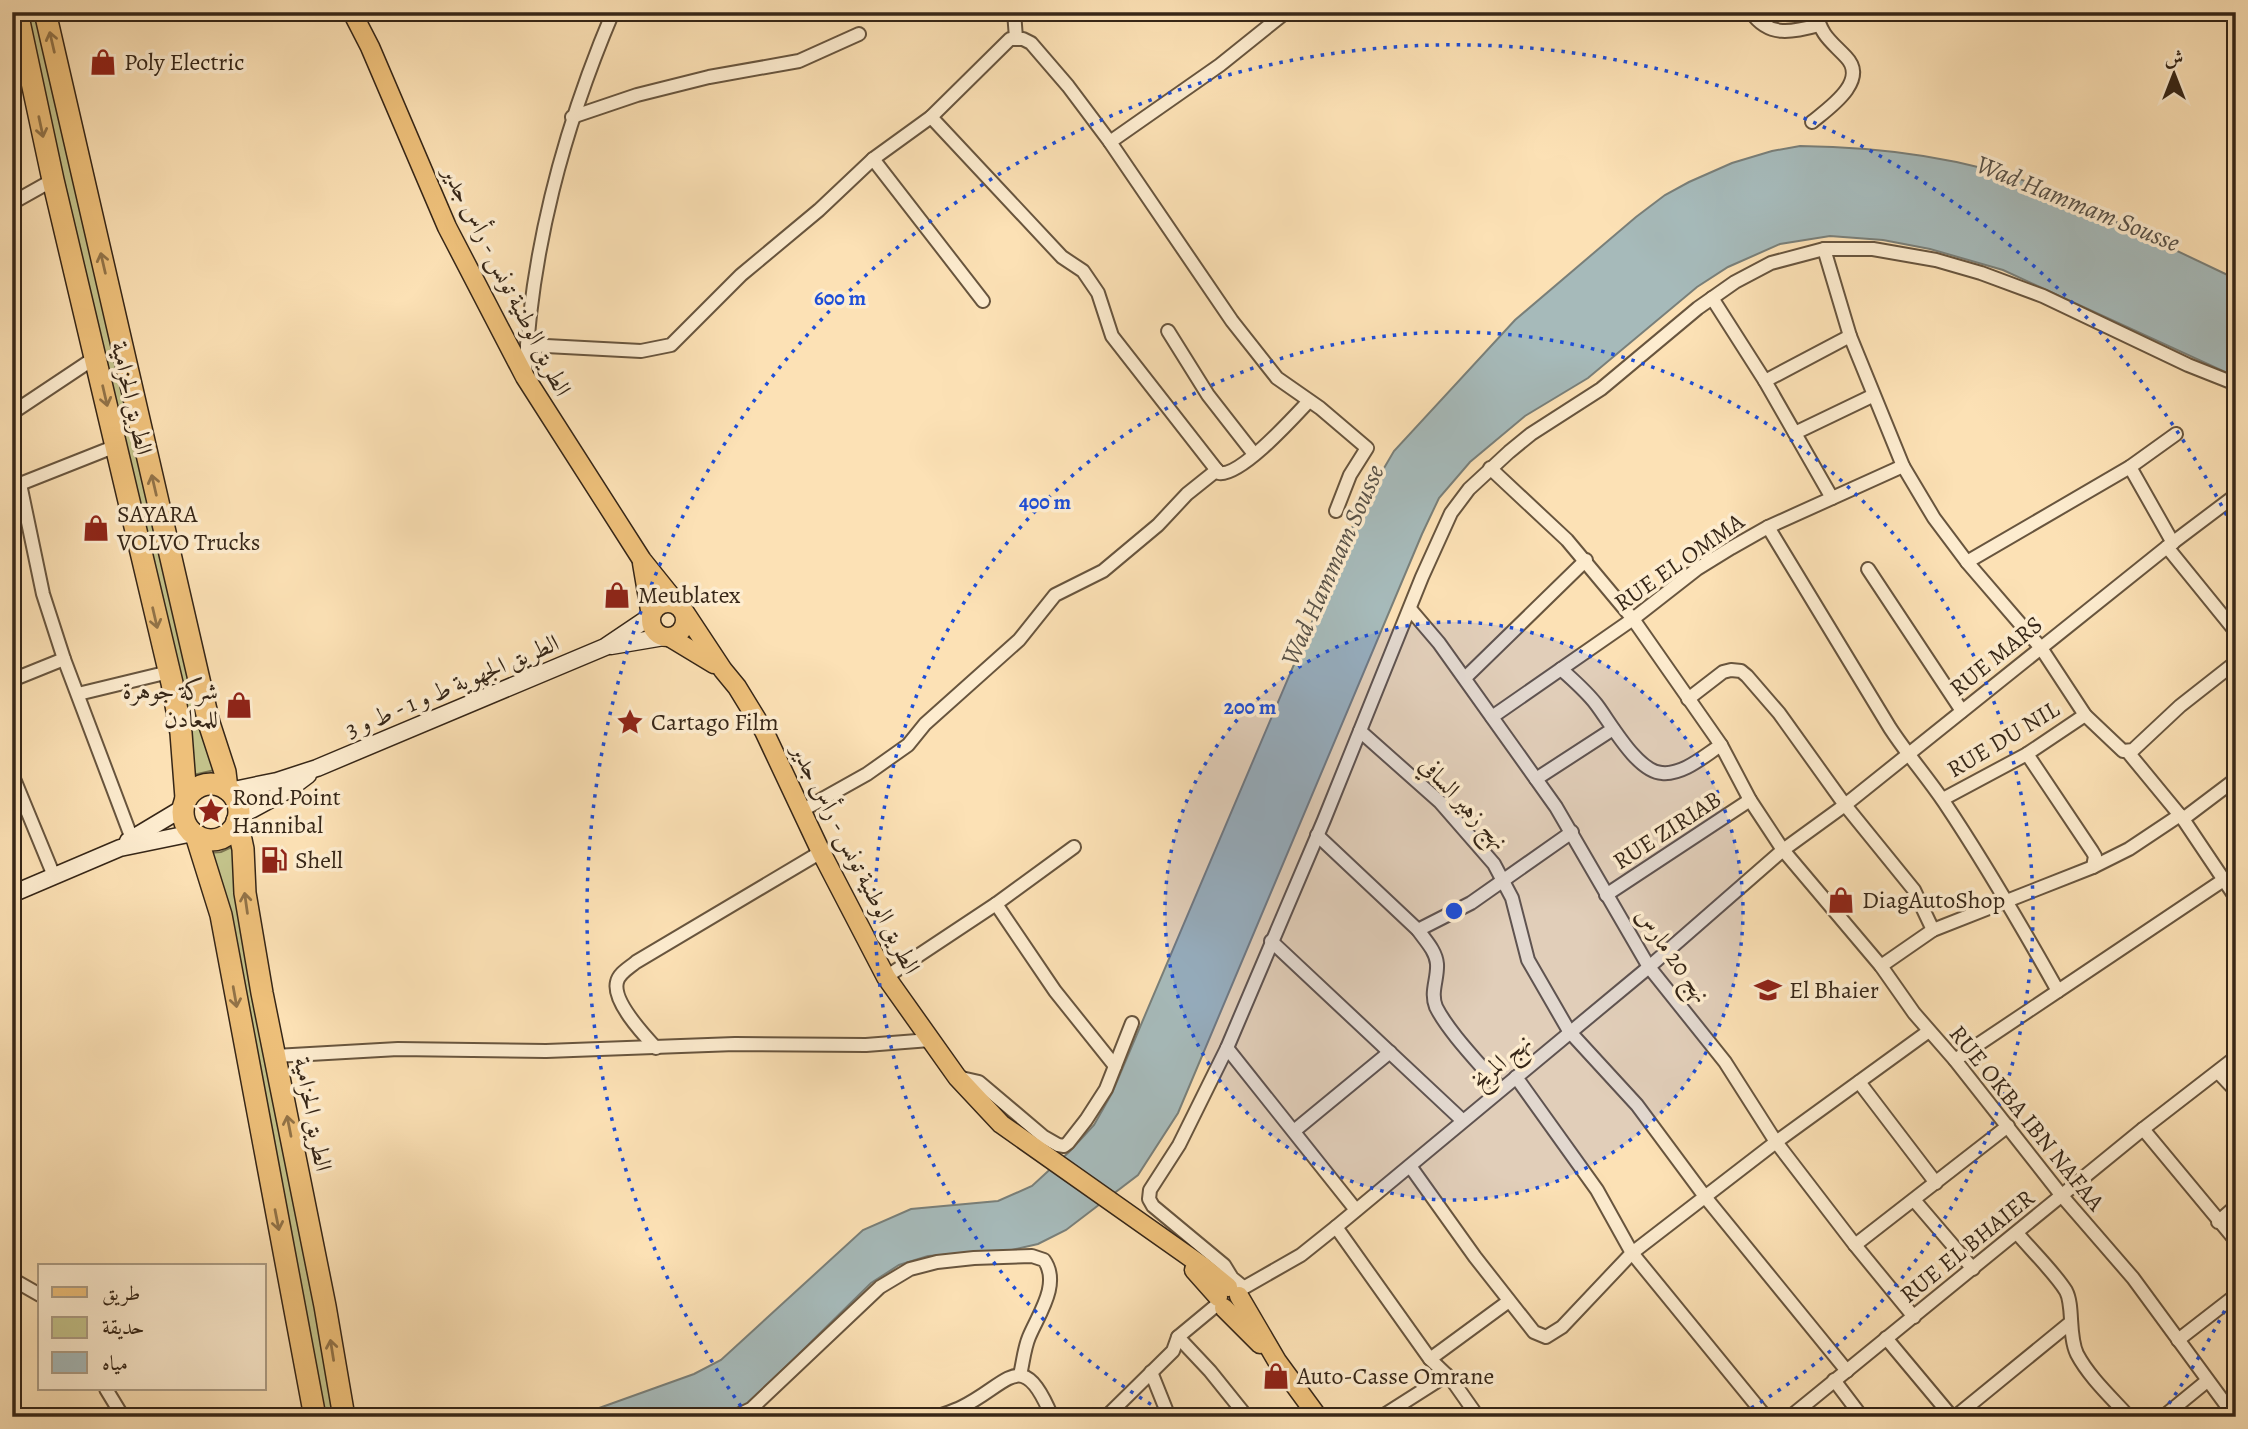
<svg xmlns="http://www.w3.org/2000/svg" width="2248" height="1429" font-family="Alegreya,Amiri,serif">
<rect width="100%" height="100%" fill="#fce1b5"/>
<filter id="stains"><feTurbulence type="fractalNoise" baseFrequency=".00286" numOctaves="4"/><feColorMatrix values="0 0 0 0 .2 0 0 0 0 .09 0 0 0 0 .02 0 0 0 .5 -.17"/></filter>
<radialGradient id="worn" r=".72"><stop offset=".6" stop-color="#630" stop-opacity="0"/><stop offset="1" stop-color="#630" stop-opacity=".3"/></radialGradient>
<g fill="#c3c28a" stroke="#7c7450" stroke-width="2">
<polygon points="23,12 40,12 219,769 189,776"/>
<polygon points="236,845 338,1417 320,1417 207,853 221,852"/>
</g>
<path fill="#a6baba" stroke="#797f79" stroke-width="2" d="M1800,146C1883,147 1969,158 2047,189C2068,197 2089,209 2110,219C2152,239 2194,259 2236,279V377L2003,270L1930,249L1883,240L1830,236L1780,244L1728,267L1697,287L1588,378L1525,416L1470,462L1439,498L1422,534L1178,1113L1138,1175L1066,1230L1038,1244L1012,1250L928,1256L899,1265L871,1283L747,1405L720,1417H568L588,1412L694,1374L721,1360L863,1230L911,1209L998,1201L1032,1186L1070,1151L1094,1125L1112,1093L1360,509L1394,451L1515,320L1636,217L1665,195L1689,182L1732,163L1772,151Z"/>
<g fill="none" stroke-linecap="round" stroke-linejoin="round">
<defs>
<g id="street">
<polyline points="1014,12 1016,38"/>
<polyline points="1286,12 1220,65 1110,142 1232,321 1277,378 1320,408 1367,448 1350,475 1336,511"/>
<path d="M1751,12C1769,38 1793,32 1819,25"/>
<polyline points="12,80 30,77"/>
<polyline points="572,117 637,95 709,77 799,61 859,34"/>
<path d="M931,117L1062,257L1083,271L1098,293L1112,336L1219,473C1240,477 1294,417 1309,401"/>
<path d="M1812,122C1829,108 1869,81 1846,57C1831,41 1821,36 1816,12"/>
<polyline points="873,159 983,301"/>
<polyline points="12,203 53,180"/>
<polyline points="1824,249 1850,336 1903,466 1934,518 1967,562 2041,648 2085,715 2123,751 2133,750 2180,706 2236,662"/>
<polyline points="1712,298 1765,381 1832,498"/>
<polyline points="1168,331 1208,395 1254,454"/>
<polyline points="527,345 641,351 671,345 741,275 819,210 873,159 931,117 1010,39 1023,39 1031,43 1068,86 1110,142"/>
<path d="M525,377C531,249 563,130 613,12"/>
<polyline points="1765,381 1850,336"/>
<polyline points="12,413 96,357"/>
<polyline points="1795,433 1872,396"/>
<polyline points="2130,467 2173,543"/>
<polyline points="1490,468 1567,540 1633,619 1721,745 1750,800 1783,850 1881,966 1914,1013 1955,1060 2062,1196 2133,1278 2235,1417"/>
<polyline points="15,483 20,484 116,446"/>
<polyline points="20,484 43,594 64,659 132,839"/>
<path d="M1768,527L1890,728C1907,754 1927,777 1944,802C1985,863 2022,927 2058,991L2222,881"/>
<polyline points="2167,547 2236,632"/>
<polyline points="1967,562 2130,467 2176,434"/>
<polyline points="1868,569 1962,711"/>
<polyline points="1410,609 1439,643 1556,807 1649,967 1725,1062 1776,1142 1855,1245 1914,1317"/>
<path d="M1561,669C1573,680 1586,691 1596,704C1610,722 1637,772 1662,773C1683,775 1704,756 1721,745"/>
<polyline points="1465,678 1586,560"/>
<polyline points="12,680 64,659"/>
<polyline points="78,694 169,672"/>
<polyline points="1688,699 1723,672 1731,670 1741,671 1747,676 1779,713 1845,805 1914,890 1933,930"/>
<polyline points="1492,717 1633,619 1697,569 1731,548 1768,527 1903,466"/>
<polyline points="1360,731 1440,802 1494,864 1512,898 1528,960 1569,1031 1637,1105 1706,1198 1847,1371"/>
<polyline points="2127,751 2183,819"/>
<polyline points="12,774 54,876"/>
<polyline points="1536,779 1613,729"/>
<polyline points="2236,779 2183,819 2236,898"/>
<polyline points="1943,799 2027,754 2085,715"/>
<polyline points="801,811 867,774 908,745 925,724 1019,640 1055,595 1103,571 1158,525 1187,494 1217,470"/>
<polyline points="1317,835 1418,930 1471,903 1572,832"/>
<polyline points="2093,867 2129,849 2180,815"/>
<polyline points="1606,895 1750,800"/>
<polyline points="996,904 1055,991 1115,1066"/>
<path d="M1418,930C1425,940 1436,951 1437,964C1438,979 1430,992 1436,1007C1449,1033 1482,1066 1501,1089"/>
<polyline points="1271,941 1462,1120"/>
<polyline points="1881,966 1933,930 2093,867 2095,856 2092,851 2027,754"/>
<polyline points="886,977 996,904 1074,847"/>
<path d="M656,1048C643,1034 612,1001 617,982C619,973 629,968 636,962L821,852"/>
<polyline points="1227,1048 1356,1210"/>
<polyline points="275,1056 398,1049 546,1051 735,1044 866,1045 930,1040"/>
<polyline points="1955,1060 2058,991"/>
<polyline points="2218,1072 2236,1091"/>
<polyline points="957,1077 979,1082 1044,1137 1058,1145 1064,1146 1068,1143 1086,1120 1106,1089 1132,1023"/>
<polyline points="1516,1077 1597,1190 1632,1253 1766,1417"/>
<polyline points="1859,1082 1936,1183"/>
<polyline points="2143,1129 2236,1241"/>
<polyline points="1294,1131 1390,1052"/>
<polyline points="1410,1166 1475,1257 1534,1332 1546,1337 1562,1327 1632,1253 1776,1142 1929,1031"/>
<polyline points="1914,1200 1973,1269"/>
<polyline points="2218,1222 2236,1206"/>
<polyline points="1336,1227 1430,1359 1452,1380 1478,1417"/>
<path d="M2017,1233C2031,1250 2055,1273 2066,1291C2074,1306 2068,1335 2077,1354C2089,1377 2112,1398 2129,1417"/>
<polyline points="1855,1245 2008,1126"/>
<polyline points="12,1279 40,1295"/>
<polyline points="1243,1287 1232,1278 1224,1265 1153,1206 1149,1199 1150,1190 1179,1145 1227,1048 1324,820 1422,577 1451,513 1469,489 1509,452 1531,434 1601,389 1698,308 1735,282 1771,263 1824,249 1873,249 1936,260 1981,273 2043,296 2188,365 2236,384"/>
<polyline points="1238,1291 1301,1255 1336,1227 1649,967 1783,850 1845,805 2167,547 2236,495"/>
<polyline points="1178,1337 1210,1371 1247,1417"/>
<polyline points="1886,1338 1952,1417"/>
<polyline points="2178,1340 2236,1295"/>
<polyline points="1430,1359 1509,1301"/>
<polyline points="1151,1372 1169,1417"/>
<polyline points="1834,1380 1862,1417"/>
<polyline points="106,1389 123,1417"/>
<path d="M734,1417L751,1409L880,1287L910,1269L937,1262L974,1258L1032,1256L1044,1260C1061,1284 1038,1315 1029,1337C1024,1349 1023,1363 1020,1375"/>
<path d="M936,1417C944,1414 954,1411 962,1407C1009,1384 1022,1345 1052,1417"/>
<polyline points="1106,1417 1173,1351 1178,1337 1219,1303"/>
<polyline points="1381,1417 1447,1375"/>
<polyline points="1790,1417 2143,1129 2236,1057"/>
<polyline points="1955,1417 2070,1323"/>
<polyline points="2163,1417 2207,1381"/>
</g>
<g id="secondary">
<polyline points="611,646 664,637"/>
<polyline points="229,791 277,781 317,768 605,647 651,616"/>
<polyline points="238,817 288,790 308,775"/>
<polyline points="128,841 183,808"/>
<polyline points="12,894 120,848 193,833"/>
</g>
<g id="primary">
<polyline points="352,12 370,47 447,227 525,377 642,560 679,606"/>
<polyline points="642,563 651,616"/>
<circle cx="668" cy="620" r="17"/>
<polyline points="684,611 723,670 737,687 764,731 821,852 886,977 957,1077 1001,1124 1201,1265 1228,1287"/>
<polyline points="671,638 714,664"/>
<polyline points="1194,1270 1218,1297"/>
<polyline points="1239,1296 1277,1361 1318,1417"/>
<polyline points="1224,1308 1260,1344"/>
</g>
<g id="highway">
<polyline points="17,12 53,180 172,683 181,733 186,798"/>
<polyline points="45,12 209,723 225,772 227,789"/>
<circle cx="211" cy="812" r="28"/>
<polyline points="237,821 243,849 245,893 262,993 325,1306 344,1417"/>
<polyline points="196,835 221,915 315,1417"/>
</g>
</defs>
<use href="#street" stroke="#68553e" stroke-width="16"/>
<use href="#secondary" stroke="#362617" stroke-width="19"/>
<use href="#primary" stroke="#362617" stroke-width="21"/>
<use href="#highway" stroke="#362617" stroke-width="24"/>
<use href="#street" stroke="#fdeccf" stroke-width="12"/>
<use href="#secondary" stroke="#fdeccf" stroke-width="16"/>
<use href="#primary" stroke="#eec07a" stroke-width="18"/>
<use href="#highway" stroke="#eec07a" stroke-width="21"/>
</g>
<defs><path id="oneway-shaft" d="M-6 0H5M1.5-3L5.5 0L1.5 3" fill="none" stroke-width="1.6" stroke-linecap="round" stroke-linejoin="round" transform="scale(1.75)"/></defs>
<g stroke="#927348">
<use href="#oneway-shaft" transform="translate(52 42) rotate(-103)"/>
<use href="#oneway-shaft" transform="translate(41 127) rotate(78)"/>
<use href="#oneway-shaft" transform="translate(103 263) rotate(-103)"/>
<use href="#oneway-shaft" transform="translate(105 396) rotate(77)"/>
<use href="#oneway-shaft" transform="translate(154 485) rotate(-103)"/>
<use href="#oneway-shaft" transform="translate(155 618) rotate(77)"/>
<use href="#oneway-shaft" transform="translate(246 903) rotate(-98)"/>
<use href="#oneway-shaft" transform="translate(235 997) rotate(80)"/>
<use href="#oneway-shaft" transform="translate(289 1126) rotate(-101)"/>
<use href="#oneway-shaft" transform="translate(277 1220) rotate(79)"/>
<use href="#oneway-shaft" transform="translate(332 1350) rotate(-99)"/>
</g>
<circle cx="1454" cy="911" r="289" fill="#1d4ed8" fill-opacity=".12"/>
<g fill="none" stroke="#1d4ed8" stroke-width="3.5" stroke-dasharray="3.5 7">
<circle cx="1454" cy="911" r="289"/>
<path d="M1169 1415A579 579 0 1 1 1739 1415"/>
<path d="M2234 1292A868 868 0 0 1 2161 1415M747 1415A868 868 0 1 1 2234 530"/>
</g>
<defs>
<symbol id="shop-bare" viewBox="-9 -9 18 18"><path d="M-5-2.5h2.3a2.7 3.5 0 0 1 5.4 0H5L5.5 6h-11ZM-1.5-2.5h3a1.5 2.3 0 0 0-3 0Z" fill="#8f2418" stroke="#fdeccf" stroke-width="2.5" paint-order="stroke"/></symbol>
<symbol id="sight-bare" viewBox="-9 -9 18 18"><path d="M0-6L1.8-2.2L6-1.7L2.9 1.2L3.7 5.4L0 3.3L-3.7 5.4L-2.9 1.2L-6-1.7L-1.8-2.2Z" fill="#8f2418" stroke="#fdeccf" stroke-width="2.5" paint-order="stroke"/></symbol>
<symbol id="fuel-bare" viewBox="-9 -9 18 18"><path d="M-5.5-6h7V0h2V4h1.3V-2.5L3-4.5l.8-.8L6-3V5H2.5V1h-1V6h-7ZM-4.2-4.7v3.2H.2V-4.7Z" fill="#8f2418" stroke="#fdeccf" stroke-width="2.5" paint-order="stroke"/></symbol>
<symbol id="school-bare" viewBox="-9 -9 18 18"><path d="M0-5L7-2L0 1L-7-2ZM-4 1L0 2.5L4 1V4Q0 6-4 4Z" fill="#8f2418" stroke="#fdeccf" stroke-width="2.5" paint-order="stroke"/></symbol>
</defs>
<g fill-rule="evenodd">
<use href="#shop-bare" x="84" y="43" width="38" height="38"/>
<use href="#shop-bare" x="77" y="509" width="38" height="38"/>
<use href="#shop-bare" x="598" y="576" width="38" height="38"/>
<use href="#shop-bare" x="220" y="686" width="38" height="38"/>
<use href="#sight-bare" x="611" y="703" width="38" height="38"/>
<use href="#sight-bare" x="192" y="792" width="38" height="38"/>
<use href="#fuel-bare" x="255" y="841" width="38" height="38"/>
<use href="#shop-bare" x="1822" y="881" width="38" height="38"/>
<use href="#school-bare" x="1749" y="971" width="38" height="38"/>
<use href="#shop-bare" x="1257" y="1357" width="38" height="38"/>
</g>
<g text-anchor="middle" stroke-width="7" stroke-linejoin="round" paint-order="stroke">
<g font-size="24" fill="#362617" stroke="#fdeccf" text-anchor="start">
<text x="124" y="70">Poly Electric</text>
<text x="117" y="522">SAYARA<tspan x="117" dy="28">VOLVO Trucks</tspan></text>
<text x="638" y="603">Meublatex</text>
<text x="218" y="699" text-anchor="end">شركة جوهرة<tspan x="218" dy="28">للمعادن</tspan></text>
<text x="651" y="730">Cartago Film</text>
<text x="232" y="805">Rond Point<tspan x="232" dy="28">Hannibal</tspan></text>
<text x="295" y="868">Shell</text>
<text x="1862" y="908">DiagAutoShop</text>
<text x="1789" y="998">El Bhaier</text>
<text x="1297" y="1384">Auto-Casse Omrane</text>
</g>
<g font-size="24" fill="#362617" stroke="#fdeccf">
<text transform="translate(507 281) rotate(63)" y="8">الطريق الوطنية تونس - رأس جدير</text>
<text transform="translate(132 398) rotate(77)" y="8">الطريق الحزامية</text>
<text transform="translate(1679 562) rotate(-35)" y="8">RUE EL OMMA</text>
<text transform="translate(1996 656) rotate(-39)" y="8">RUE MARS</text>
<text transform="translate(452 686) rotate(-23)" y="8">الطريق الجهوية ط و 1 - ط و 3</text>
<text transform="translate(2003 739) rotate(-31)" y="8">RUE DU NIL</text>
<text transform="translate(1464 803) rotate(47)" y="8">نهج زهير السافي</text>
<text transform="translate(1667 830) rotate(-33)" y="8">RUE ZIRIAB</text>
<text transform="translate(856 859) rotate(63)" y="8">الطريق الوطنية تونس - رأس جدير</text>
<text transform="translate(1673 955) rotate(55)" y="8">نهج 20 مارس</text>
<text transform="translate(1501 1061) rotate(-40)" y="8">نهج المريخ</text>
<text transform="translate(313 1114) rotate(79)" y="8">الطريق الحزامية</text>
<text transform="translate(2027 1118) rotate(51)" y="8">RUE OKBA IBN NAFAA</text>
<text transform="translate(1967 1246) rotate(-39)" y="8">RUE EL BHAIER</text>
</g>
<g font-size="26" font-style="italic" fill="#585248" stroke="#fdeccf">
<text transform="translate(2078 203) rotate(22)" y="9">Wad Hammam Sousse</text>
<text transform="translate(1332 565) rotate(-66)" y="9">Wad Hammam Sousse</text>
</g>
</g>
<circle cx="1454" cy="911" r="10" fill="#1d4ed8" stroke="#fdeccf" stroke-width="3.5"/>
<g font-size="21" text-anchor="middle" font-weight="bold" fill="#1d4ed8" stroke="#fdeccf" stroke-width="7" stroke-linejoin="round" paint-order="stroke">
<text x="840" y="305">600 m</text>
<text x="1045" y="509">400 m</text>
<text x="1250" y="714">200 m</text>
</g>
<rect width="2248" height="1429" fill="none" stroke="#fce1b5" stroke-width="42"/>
<rect x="14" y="14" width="2220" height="1401" fill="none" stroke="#362617" stroke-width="3.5"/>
<rect x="21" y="21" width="2206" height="1387" fill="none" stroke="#362617" stroke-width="2"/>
<rect x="38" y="1264" width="228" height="126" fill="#fdeccf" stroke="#ad9d85" stroke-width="2"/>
<rect x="52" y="1287" width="35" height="10" fill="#eec07a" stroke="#ad9d85" stroke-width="2"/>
<text x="102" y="1300" font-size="21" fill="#362617">طريق</text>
<rect x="52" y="1317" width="35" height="21" fill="#c3c28a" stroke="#ad9d85" stroke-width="2"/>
<text x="102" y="1334" font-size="21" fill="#362617">حديقة</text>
<rect x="52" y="1352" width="35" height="21" fill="#a6baba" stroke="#ad9d85" stroke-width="2"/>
<text x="102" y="1370" font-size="21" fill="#362617">مياه</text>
<g transform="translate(2174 74)" stroke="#fdeccf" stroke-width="5" paint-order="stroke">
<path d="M0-5L12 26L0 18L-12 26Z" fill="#362617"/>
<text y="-10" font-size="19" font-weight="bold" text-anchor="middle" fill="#362617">ش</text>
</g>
<rect width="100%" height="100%" filter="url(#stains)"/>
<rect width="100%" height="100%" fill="url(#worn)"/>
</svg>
